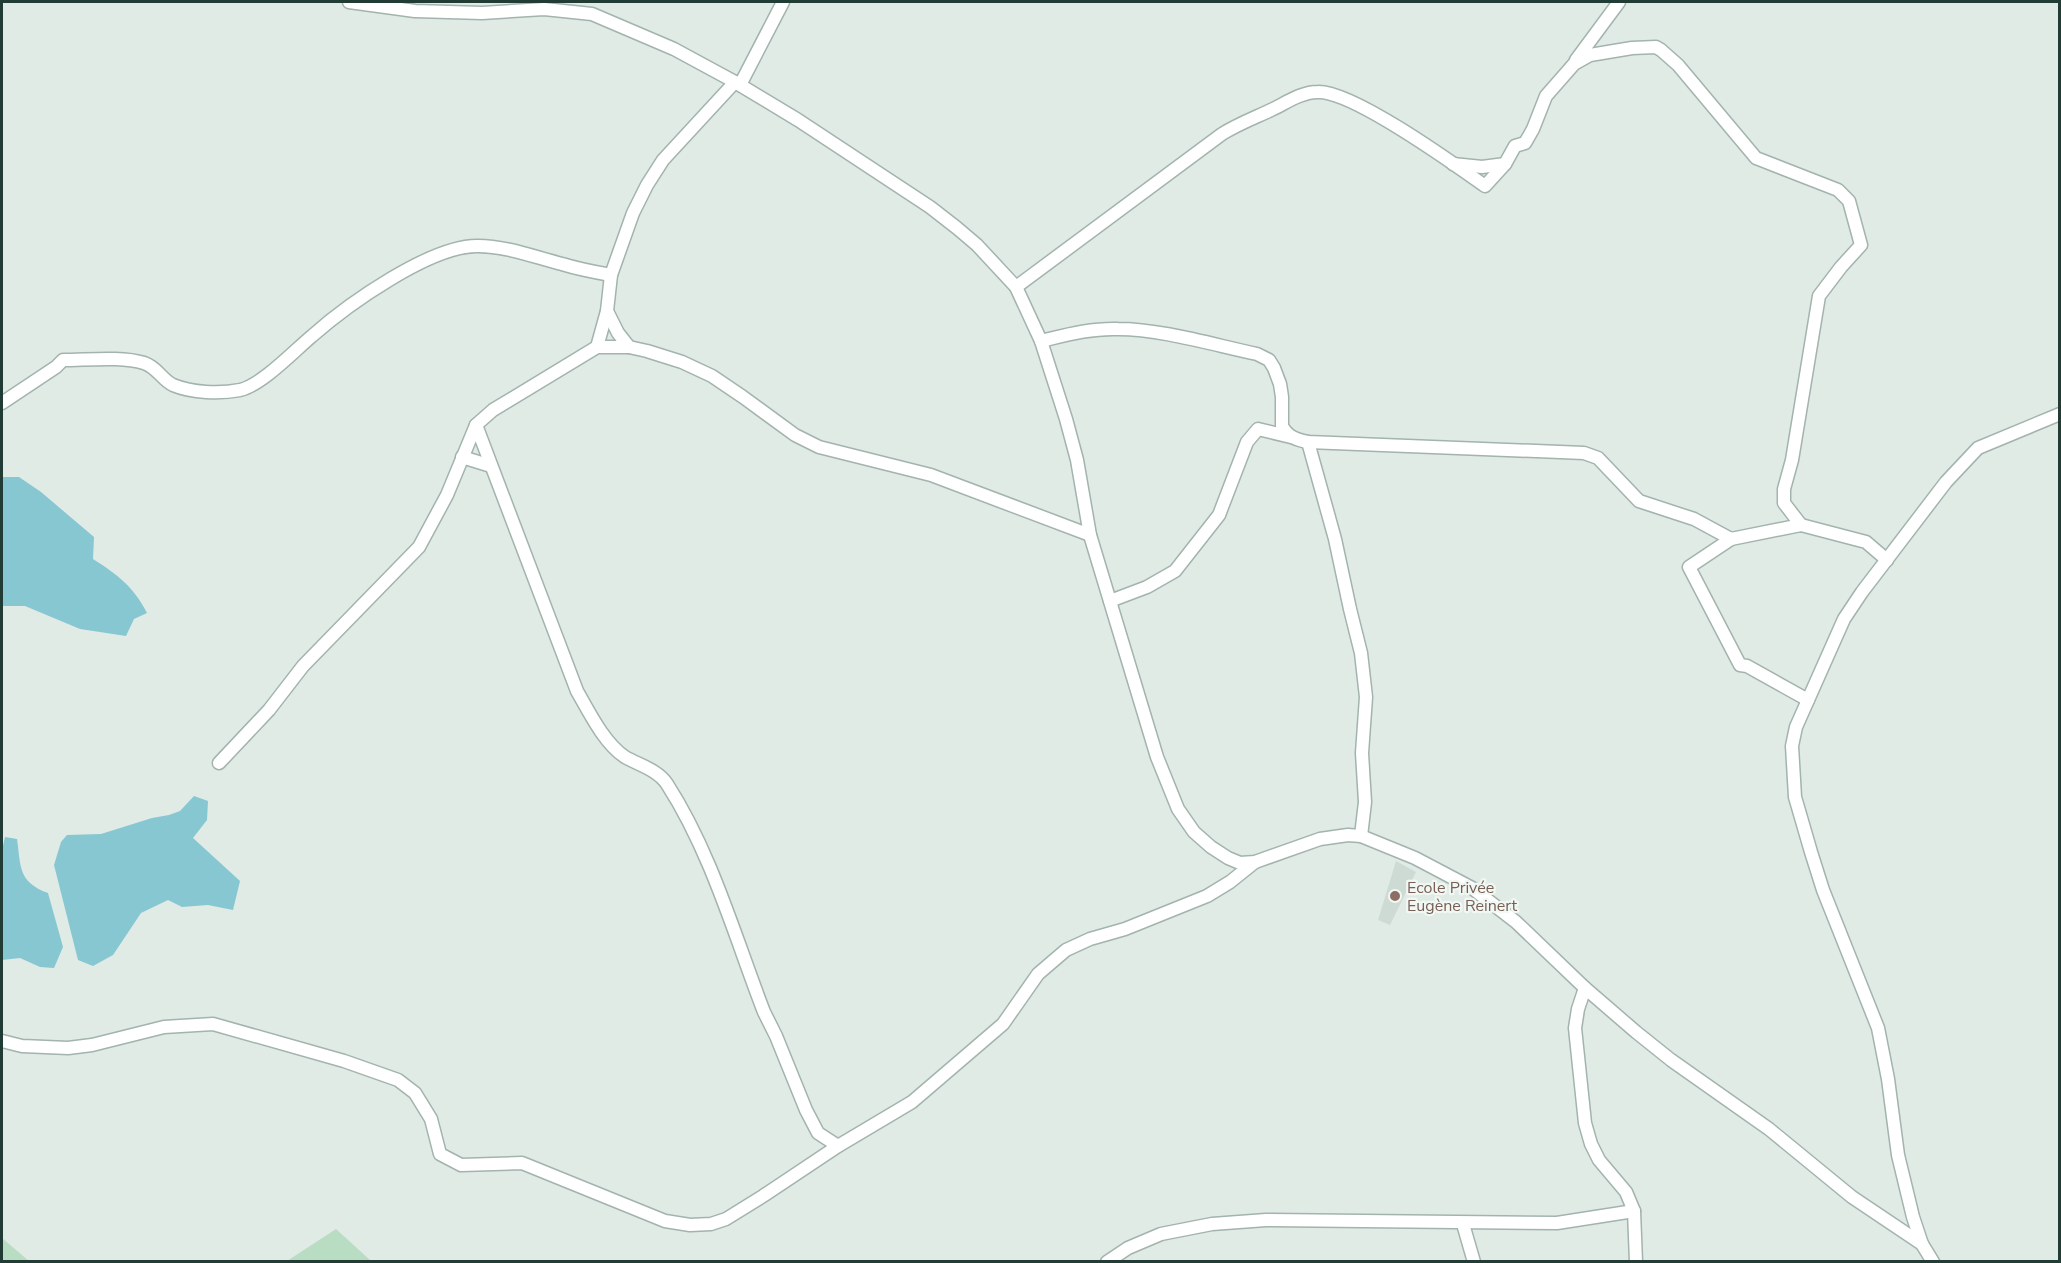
<svg xmlns="http://www.w3.org/2000/svg" width="2061" height="1263" font-family="'Nunito Sans',sans-serif">
<rect width="100%" height="100%" fill="#e0ebe6"/>
<polygon fill="#cedbd5" points="1396,861 1416,872 1390,925 1378,920"/>
<g fill="#b9ddc2">
<polygon points="336,1229 371,1261 287,1261"/>
<polygon points="2,1238 29,1261 2,1261"/>
</g>
<g fill="#87c7d2">
<path d="M2,477H19L41,492L94,537L93,559C118,575 133,586 147,613L134,619L126,636L80,629L25,606H2Z"/>
<polygon points="194,796 208,801 207,820 193,838 240,881 233,910 208,905 182,907 168,900 141,913 113,955 93,966 78,960 54,865 61,842 67,835 101,834 152,818 169,815 180,811"/>
<path d="M5,837L17,839C21,867 18,882 48,893L63,947L54,968L40,967L20,958L2,960V850Z"/>
</g>
<g fill="none" stroke-linecap="round" stroke-linejoin="round">
<defs>
<g id="minor">
<polyline points="349,2 415,11 482,13 544,9 592,14 674,49 735,82 798,120 930,207 957,228 977,245 1016,287 1041,341 1066,419 1077,460 1090,535 1157,757 1178,809 1194,832 1211,847 1228,858 1240,863 1255,862 1320,839 1348,835 1361,836 1415,858 1472,888 1516,922 1585,988 1636,1032 1671,1060 1769,1129 1852,1197 1922,1244 1933,1262"/>
<polyline points="1576,60 1619,2"/>
<polyline points="740,85 783,2"/>
<polyline points="1453,164 1482,167 1505,164 1515,146 1525,143 1533,129 1546,96 1574,64 1590,55 1632,48 1656,47 1661,50 1678,65 1756,158 1838,190 1849,201 1861,245 1841,267 1819,296 1792,460 1784,489 1784,503 1801,525"/>
<path d="M1016,287L1222,134C1238,124 1254,118 1271,110C1286,103 1301,92 1318,92C1353,91 1454,164 1485,186L1505,164"/>
<polyline points="607,311 618,333 629,347"/>
<path d="M1041,341C1066,335 1091,328 1118,329C1161,329 1214,345 1257,354L1269,360L1274,368L1280,384L1282,397V426C1288,437 1297,440 1308,442L1584,453L1598,458L1639,501L1694,519L1731,539L1801,525L1866,542L1887,560"/>
<polyline points="597,347 607,311 611,275 633,213 647,185 663,160 735,82"/>
<path d="M2,403L56,367L63,360C87,360 122,356 144,363C157,367 162,380 173,385C192,393 220,394 240,390C262,385 294,351 312,336C347,305 431,245 478,246C506,246 534,257 562,264C578,269 594,272 611,275"/>
<path d="M476,425L577,691C589,712 604,743 625,757C639,765 658,770 667,784C711,852 735,937 764,1012L776,1036L806,1110L818,1133L838,1146"/>
<polyline points="1308,442 1335,539 1350,609 1361,653 1366,697 1362,753 1365,802 1361,836"/>
<polyline points="462,457 491,466"/>
<polyline points="1731,539 1689,567 1740,665 1747,666 1808,700"/>
<polyline points="1110,601 1147,587 1175,571 1219,515 1247,442 1258,429 1291,437"/>
<polyline points="219,763 269,710 303,666 419,547 447,495 476,425 493,410 597,347 629,347 647,351 682,362 712,376 743,397 795,435 819,447 931,475 1090,535"/>
<polyline points="2,1041 22,1046 68,1048 92,1045 164,1027 213,1024 344,1061 398,1080 415,1093 431,1119 440,1154 461,1165 522,1163 665,1221 690,1225 711,1224 726,1219 763,1196 838,1146 912,1102 1003,1024 1038,974 1066,950 1090,939 1125,929 1207,896 1230,882 1255,862"/>
<polyline points="1634,1211 1636,1262"/>
<polyline points="1463,1224 1474,1262"/>
<polyline points="1922,1244 1913,1217 1898,1155 1888,1079 1878,1028 1823,890 1811,852 1795,797 1792,746 1796,727 1844,619 1862,592 1946,482 1978,448 2060,414"/>
<polyline points="1107,1262 1128,1248 1161,1234 1212,1224 1266,1220 1557,1223 1634,1211 1626,1192 1599,1160 1591,1144 1585,1123 1575,1028 1578,1009 1585,988"/>
</g>
</defs>
<use href="#minor" stroke="#a3b3ad" stroke-width="15"/>
<use href="#minor" stroke="#fff" stroke-width="12"/>
</g>
<circle fill="#8d6e63" stroke="#f1f8f4" stroke-width="2" cx="1395" cy="896" r="6"/>
<g text-anchor="middle" stroke-width="4.5" stroke-linejoin="round" paint-order="stroke">
<g font-size="16" fill="#785e54" stroke="#f1f8f4" text-anchor="start">
<text x="1407" y="893">Ecole Privée<tspan x="1407" dy="18">Eugène Reinert</tspan></text>
</g>
</g>
<rect width="2061" height="1263" fill="none" stroke="#213c34" stroke-width="6"/>
</svg>
